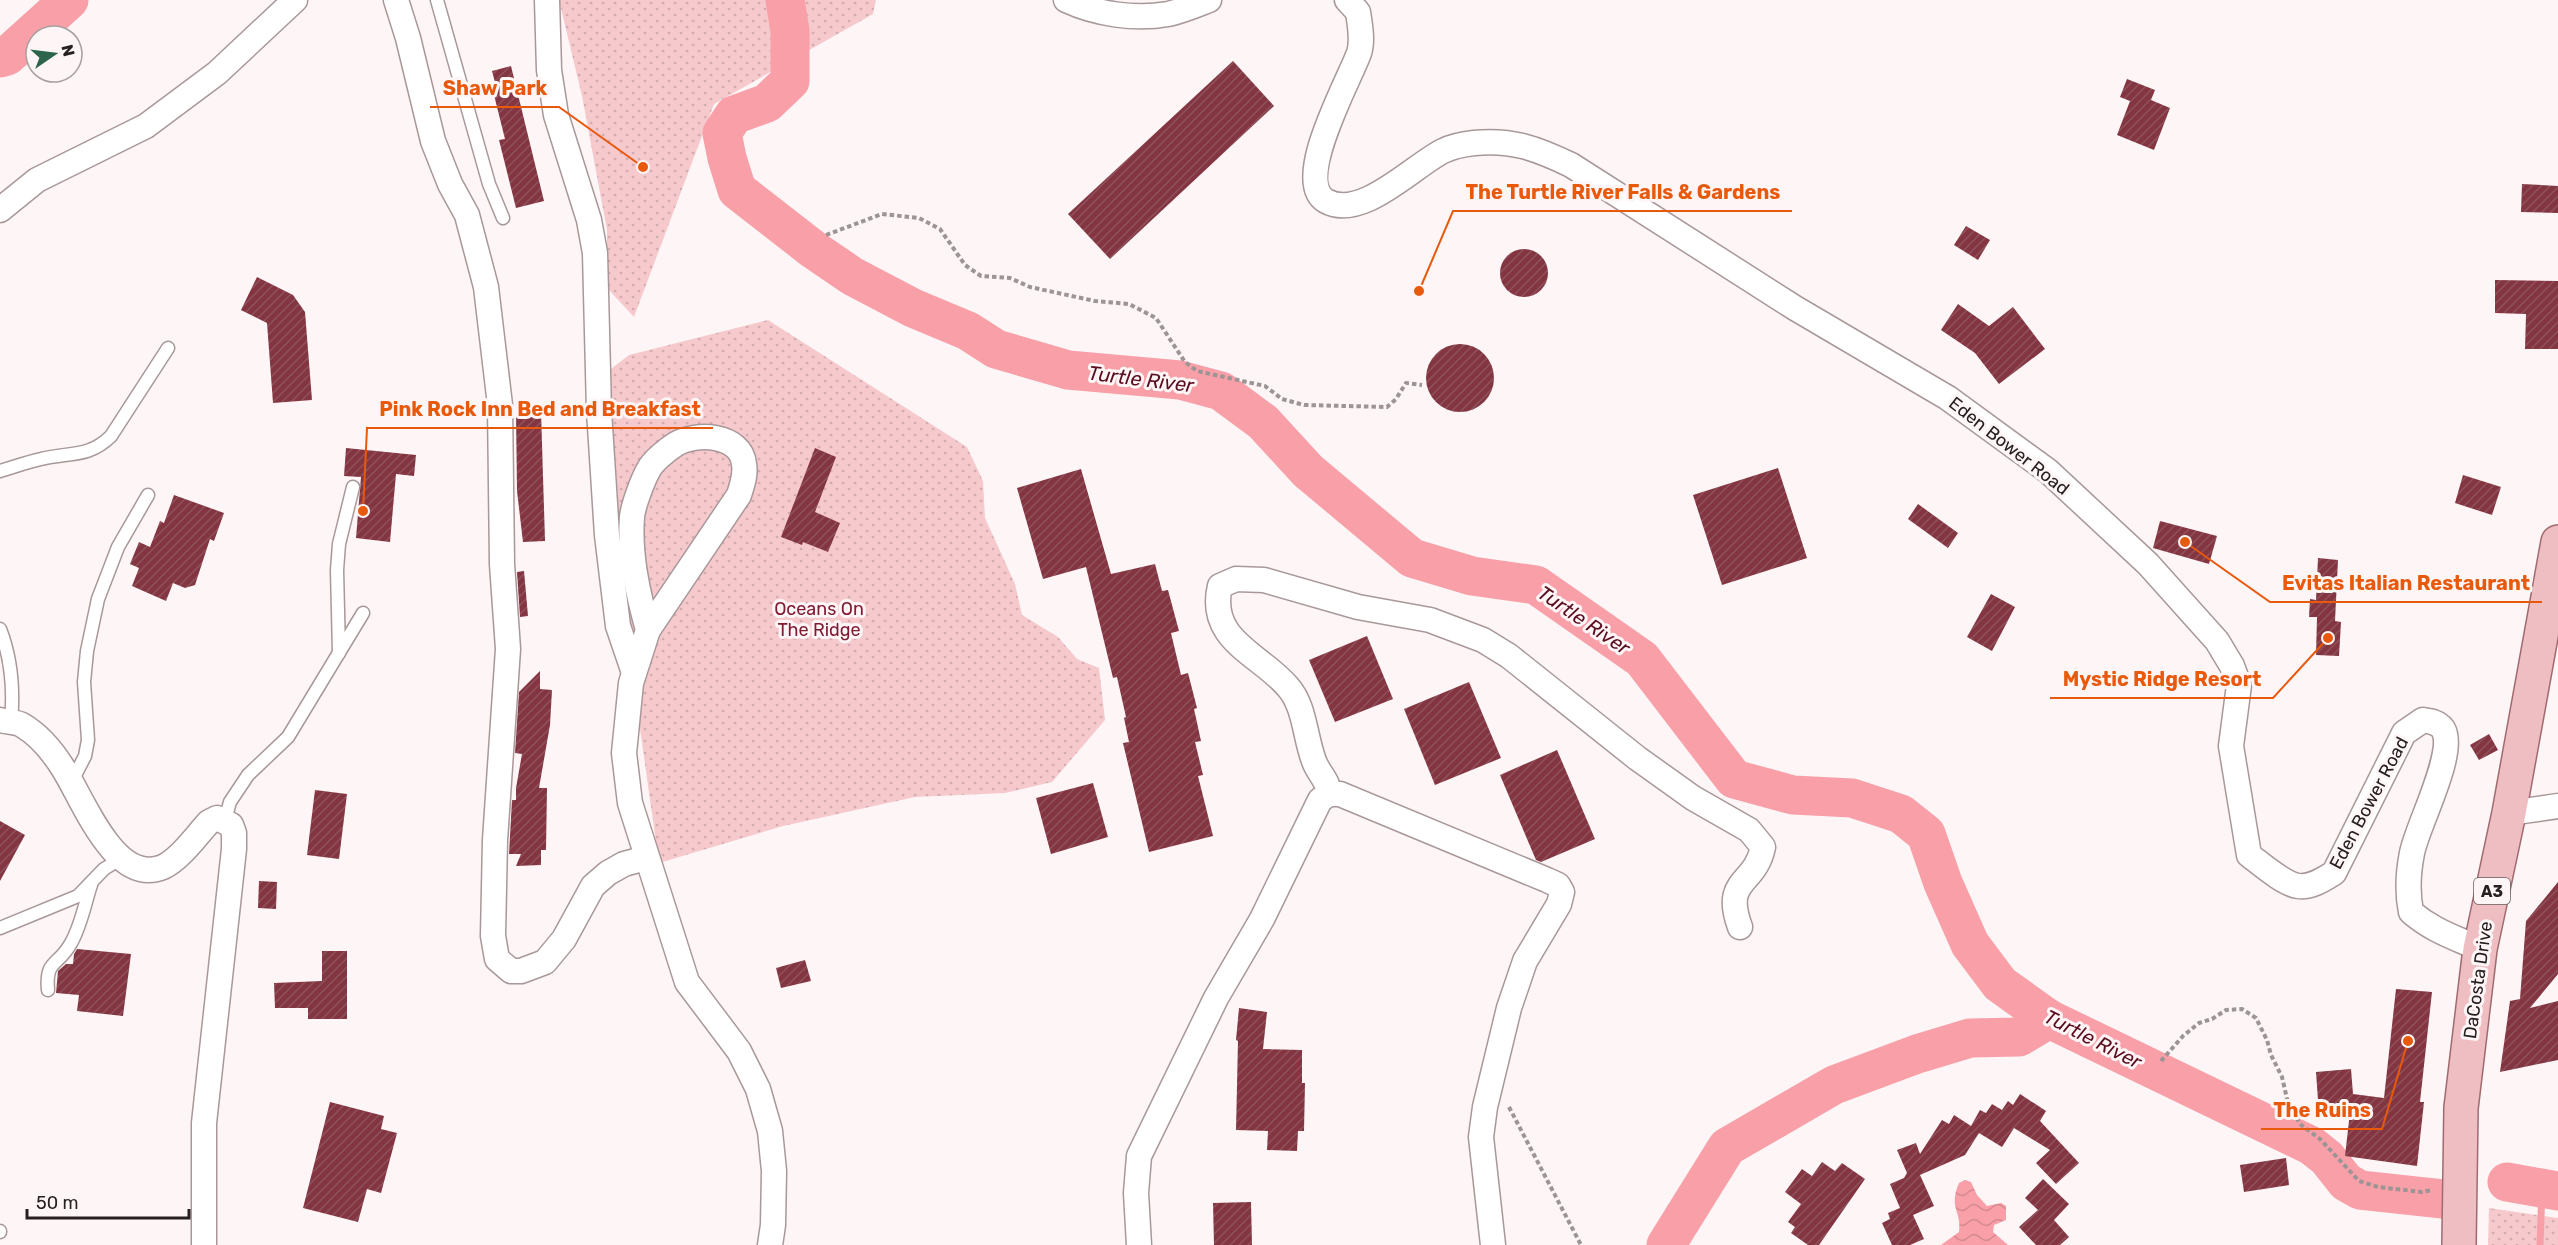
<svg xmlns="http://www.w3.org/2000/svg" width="2558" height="1245" font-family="Rubik,sans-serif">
<defs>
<pattern id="park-dots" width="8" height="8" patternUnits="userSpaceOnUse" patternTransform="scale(1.5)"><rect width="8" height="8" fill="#f6c9cd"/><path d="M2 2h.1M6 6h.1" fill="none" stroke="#d3acb0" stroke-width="1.8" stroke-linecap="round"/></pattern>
<pattern id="water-waves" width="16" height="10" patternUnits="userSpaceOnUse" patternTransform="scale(1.5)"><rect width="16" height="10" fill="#f89fa8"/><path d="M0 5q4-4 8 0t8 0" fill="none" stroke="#d48990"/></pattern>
<pattern id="building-hatch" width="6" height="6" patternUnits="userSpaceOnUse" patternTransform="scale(1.5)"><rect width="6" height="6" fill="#833642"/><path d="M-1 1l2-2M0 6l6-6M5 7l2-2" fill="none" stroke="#8f515a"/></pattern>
</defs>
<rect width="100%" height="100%" fill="#fdf5f6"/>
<g fill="url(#park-dots)">
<polygon points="559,0 876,0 873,14 714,104 634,317 607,288 607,230 582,96"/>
<polygon points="768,320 967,447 983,481 985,518 1015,584 1022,615 1058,637 1077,659 1099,668 1105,720 1052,782 1005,793 915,797 783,826 659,863 615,552 607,372 629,355"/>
<polygon points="2489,1208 2558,1218 2558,1245 2488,1245"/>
</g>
<path fill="url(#water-waves)" d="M1965,1180L1971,1182L1977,1195L1987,1206L2001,1203L2006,1206V1220L1994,1225L1993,1232L2008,1245H1941L1959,1232C1962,1211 1948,1208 1959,1183Z"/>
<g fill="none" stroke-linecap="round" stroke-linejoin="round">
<polyline stroke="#f89fa8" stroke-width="7" points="2540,1245 2542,1189"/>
<g stroke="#f89fa8" stroke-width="39">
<polyline points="785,0 790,31 790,81 767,103 734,115 722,133 727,158 737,190 814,250 852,276 913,308 968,331 996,349 1068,370 1180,380 1221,391 1263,422 1308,471 1412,558 1472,576 1536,585 1642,659 1734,779 1793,795 1852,798 1901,814 1926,834 1943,883 1970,944 2000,984 2049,1019 2312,1146 2327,1158 2346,1182 2360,1190 2443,1199"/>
<polyline points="0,58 7,56 69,0"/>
<polyline points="2507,1182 2558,1191"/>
<polyline points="1666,1245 1727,1147 1834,1085 1917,1054 1970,1038 2019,1037 2049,1019"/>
</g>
</g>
<g fill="url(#building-hatch)">
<polygon points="1233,61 1274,106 1110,259 1068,214"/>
<polygon points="511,66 544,201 516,208 499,140 505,139 493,91 497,90 492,71"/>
<polygon points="2127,79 2155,90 2151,100 2170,108 2154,150 2117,135 2130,101 2120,97"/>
<polygon points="2522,184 2558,186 2558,213 2521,212"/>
<polygon points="1966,226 1990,240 1978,260 1954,245"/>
<circle cx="1524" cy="273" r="24"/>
<polygon points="257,277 293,295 305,312 312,400 273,403 267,323 241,310"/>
<polygon points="2495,280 2558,281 2558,349 2525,349 2526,314 2495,313"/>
<polygon points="1958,304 1989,326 2013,307 2045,349 1999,384 1975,353 1941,330"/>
<circle cx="1460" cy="378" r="34"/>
<polygon points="541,411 545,541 523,542 517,491 516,412"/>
<polygon points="346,448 416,455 414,476 396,474 390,542 356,538 361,477 344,476"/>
<polygon points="815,448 836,457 815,512 840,523 828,552 803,542 802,545 781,537"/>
<polygon points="1778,468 1807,558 1722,585 1693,495"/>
<polygon points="1081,469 1111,574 1155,564 1162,591 1168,590 1179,631 1171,633 1181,675 1188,673 1197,708 1194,709 1201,741 1195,742 1203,775 1198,776 1213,836 1149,852 1123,743 1129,742 1124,718 1126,717 1117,677 1113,678 1086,567 1043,579 1017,488"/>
<polygon points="2463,475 2501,487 2492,515 2455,503"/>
<polygon points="174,495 224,513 214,541 210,539 195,585 185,588 173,583 166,601 132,586 139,568 130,564 139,542 150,547 160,521 164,523"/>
<polygon points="1918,504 1958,533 1948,548 1908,519"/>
<polygon points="2160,521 2217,536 2209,564 2153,548"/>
<polygon points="2318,558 2338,560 2335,621 2341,622 2339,656 2316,655 2317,617 2309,617 2310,599 2316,600"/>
<polygon points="524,571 528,616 520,617 517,572"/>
<polygon points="1991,594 2015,607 1992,651 1967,637"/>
<polygon points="1367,636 1393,699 1335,722 1309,660"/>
<polygon points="540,671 540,689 552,690 550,725 539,788 547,788 546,850 541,850 541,865 516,866 521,854 509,854 512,800 516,800 516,788 522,754 515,753 519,692"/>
<polygon points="1469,682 1501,758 1435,785 1404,709"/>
<polygon points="2489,734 2498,750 2479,760 2470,745"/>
<polygon points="1557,750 1595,839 1541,862 1536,860 1500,775"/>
<polygon points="1093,783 1108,837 1051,854 1036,798"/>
<polygon points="315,790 347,794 339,859 307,855"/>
<polygon points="0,821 25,835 0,881"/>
<polygon points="259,881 277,882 276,909 258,908"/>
<polygon points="2558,882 2558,974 2530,1008 2558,1001 2558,1060 2500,1072 2510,1001 2520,999 2526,921"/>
<polygon points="77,949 131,954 123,1016 77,1011 79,995 56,993 58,971 66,964 73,964 74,954"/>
<polygon points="322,951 347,951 347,1019 308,1019 308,1008 275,1008 274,983 322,981"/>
<polygon points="805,960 811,981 781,988 776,968"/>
<polygon points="2396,989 2432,992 2420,1102 2424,1102 2417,1166 2345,1156 2350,1112 2319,1114 2316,1072 2351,1069 2353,1094 2384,1098"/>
<polygon points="1239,1008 1267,1012 1263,1049 1302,1050 1302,1083 1305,1083 1304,1131 1298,1131 1297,1151 1267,1150 1268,1131 1236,1130 1238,1041 1236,1040"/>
<polygon points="2020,1094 2046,1111 2040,1121 2079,1163 2056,1184 2036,1163 2050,1150 2014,1128 2002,1147 1979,1133 1965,1155 1920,1175 1934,1206 1913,1215 1924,1239 1910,1245 1892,1245 1882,1223 1890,1219 1888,1213 1900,1208 1890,1184 1904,1178 1907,1173 1897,1150 1916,1143 1920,1154 1942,1120 1949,1124 1954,1115 1971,1126 1980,1110 1986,1113 1992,1104 2002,1110 2008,1101 2013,1105"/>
<polygon points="330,1102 384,1116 381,1129 397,1133 381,1193 367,1189 358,1222 303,1208"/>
<polygon points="2286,1158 2289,1185 2244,1192 2240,1165"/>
<polygon points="1822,1162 1835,1171 1842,1163 1865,1179 1819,1245 1808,1245 1791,1233 1795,1227 1788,1222 1801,1204 1785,1192 1802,1169 1812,1176"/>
<polygon points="2043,1179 2069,1204 2054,1220 2069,1237 2060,1245 2036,1245 2019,1227 2038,1210 2025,1198"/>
<polygon points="1251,1202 1252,1245 1214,1245 1213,1203"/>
</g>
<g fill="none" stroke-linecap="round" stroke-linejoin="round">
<defs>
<g id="service">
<polyline points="437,0 489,184 503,218"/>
<path d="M0,471C14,467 27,462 41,459C69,452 89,458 111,436L168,348"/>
<path d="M0,629C12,660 14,690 11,722"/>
<polyline points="339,653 337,570 339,544 353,487"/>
<polyline points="71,783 85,756 88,740 84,682 87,651 98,599 118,547 148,495"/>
<polyline points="225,820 230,802 248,775 288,737 363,613"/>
<polyline points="0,928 78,896 104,869 120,859"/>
<path d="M48,990C45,959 59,966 71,943C81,926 85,903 91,885"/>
<polyline points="0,1231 0,1232"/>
</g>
<g id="minor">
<polyline points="396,0 408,38 433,141 450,184 467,215 486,287 500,405 502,564 508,649 495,840 493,936 497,959 511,971 521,971 545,962 564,939 593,886 608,873 624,864 646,858"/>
<polyline points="547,0 549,70 556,115 589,220 595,253 599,411 607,535 618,626 634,673"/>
<path d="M1066,0C1096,14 1135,20 1168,14C1182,11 1196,5 1209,0"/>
<path d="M1347,0L1358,12C1360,25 1363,41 1359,53C1349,81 1292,181 1326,201C1361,221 1413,166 1443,151C1451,147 1465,144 1474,143C1512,139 1538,149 1571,165L1795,308L1948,398L2048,471L2148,564L2217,641L2232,666L2239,685L2231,746L2249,855C2261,864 2284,884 2298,886C2311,888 2324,879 2334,873L2404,733L2423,720C2430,721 2438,722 2443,729C2457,752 2417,826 2412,853C2408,873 2407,892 2411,912C2433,931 2454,937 2480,949"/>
<polyline points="0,210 37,180 146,126 217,73 295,0"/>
<path d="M648,630C638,594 629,555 632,517C633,506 643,479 649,469C653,461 668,449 676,444C696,432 741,434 744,464C746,475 742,485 739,495L648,630L631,683L624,753L630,803L687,982L739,1051L758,1089L770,1131L774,1171L773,1225L770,1245"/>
<path d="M0,720C7,722 17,722 22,725C39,735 53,752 63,768C83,799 115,887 163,867C180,859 196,836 209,822L217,818L231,825L234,833V849L204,1123V1245"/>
<path d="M1329,794C1329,781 1318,773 1314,761C1305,738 1305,706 1288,687C1260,654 1207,640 1220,586L1236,579L1264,580L1358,607L1430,620L1483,640L1509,656L1637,758L1693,798L1749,830L1763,847C1755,886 1722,878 1740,927"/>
<polyline points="2509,813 2558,806"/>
<polyline points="1139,1245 1136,1193 1139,1156 1216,998 1262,919 1320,800 1329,794 1340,794 1547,880 1558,885 1562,892 1559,904 1525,961 1509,1008 1485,1107 1481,1137 1493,1245"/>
</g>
<polyline id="primary" points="2459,1245 2461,1108 2480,949 2509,813 2558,542"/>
</defs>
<use href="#service" stroke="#a99899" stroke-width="15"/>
<use href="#minor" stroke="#a99899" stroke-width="27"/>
<use href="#primary" stroke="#a06b70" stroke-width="36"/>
<g stroke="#9c9495" stroke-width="4" stroke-dasharray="4.5 3" stroke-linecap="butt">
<polyline points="826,235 882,214 919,218 940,229 965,265 981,276 1010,278 1030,287 1095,301 1129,304 1156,318 1185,362 1197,371 1265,386 1282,399 1304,405 1387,407 1396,399 1406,383 1422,385"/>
<polyline points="2161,1061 2183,1036 2199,1023 2212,1019 2226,1010 2242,1009 2256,1018 2267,1040 2271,1055 2282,1077 2288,1103 2300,1124 2320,1139 2359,1181 2378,1187 2422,1192 2432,1190"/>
<polyline points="1509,1107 1581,1245"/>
</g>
<use href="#service" stroke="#fff" stroke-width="12"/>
<use href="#minor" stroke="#fff" stroke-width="24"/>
<use href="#primary" stroke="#eebec3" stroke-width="33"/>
</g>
<g text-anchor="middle" stroke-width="6" stroke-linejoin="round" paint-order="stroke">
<rect fill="#fdf5f6" stroke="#666060" stroke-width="1.5" x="2474" y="878" width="36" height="26" rx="4.5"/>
<g font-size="16" font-weight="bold" fill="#262020">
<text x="2492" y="897">A3</text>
</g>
<g font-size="18" fill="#262020" stroke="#fdf5f6">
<text transform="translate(2009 446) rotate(38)" y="6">Eden Bower Road</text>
<text transform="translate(2369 803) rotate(-62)" y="6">Eden Bower Road</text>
<text transform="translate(2478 980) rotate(-82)" y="6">DaCosta Drive</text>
</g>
<g font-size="18" fill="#811b33" stroke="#fdf5f6">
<text x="819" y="615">Oceans On<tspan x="819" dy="21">The Ridge</tspan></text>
</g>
<g font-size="20" font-style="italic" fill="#5b0d20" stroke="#fdf5f6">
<text transform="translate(1141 379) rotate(7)" y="7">Turtle River</text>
<text transform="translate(1584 620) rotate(34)" y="7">Turtle River</text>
<text transform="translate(2093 1039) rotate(27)" y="7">Turtle River</text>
</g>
</g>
<path fill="none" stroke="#e8590c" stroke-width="2" d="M643 167L559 107H430M1419 291L1453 211H1792M363 511L367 428H713M2185 542L2270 602H2542M2328 638L2273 698H2050M2408 1041L2382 1129H2261"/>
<g fill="#e8590c" stroke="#fdf5f6" stroke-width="2">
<circle cx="643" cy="167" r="6"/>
<circle cx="1419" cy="291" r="6"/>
<circle cx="363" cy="511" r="6"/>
<circle cx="2185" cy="542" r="6"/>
<circle cx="2328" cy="638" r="6"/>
<circle cx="2408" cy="1041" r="6"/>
</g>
<g font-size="20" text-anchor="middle" font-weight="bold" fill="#e8590c" stroke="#fdf5f6" stroke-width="6" stroke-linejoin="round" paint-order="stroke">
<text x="495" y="95">Shaw Park</text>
<text x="1623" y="199">The Turtle River Falls &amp; Gardens</text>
<text x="540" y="416">Pink Rock Inn Bed and Breakfast</text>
<text x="2406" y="590">Evitas Italian Restaurant</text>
<text x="2162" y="686">Mystic Ridge Resort</text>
<text x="2322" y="1117">The Ruins</text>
</g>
<g transform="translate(54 54) rotate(76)"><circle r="28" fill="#fdf5f6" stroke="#a7a0a0" stroke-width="1.5"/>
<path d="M0-4.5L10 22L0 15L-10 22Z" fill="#2d654c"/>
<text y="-9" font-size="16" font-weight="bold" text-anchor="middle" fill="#262020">N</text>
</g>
<path d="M27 1209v9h162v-9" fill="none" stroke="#262020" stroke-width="3"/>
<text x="36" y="1209" font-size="18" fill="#262020" stroke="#fdf5f6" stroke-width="4.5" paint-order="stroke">50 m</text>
</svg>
